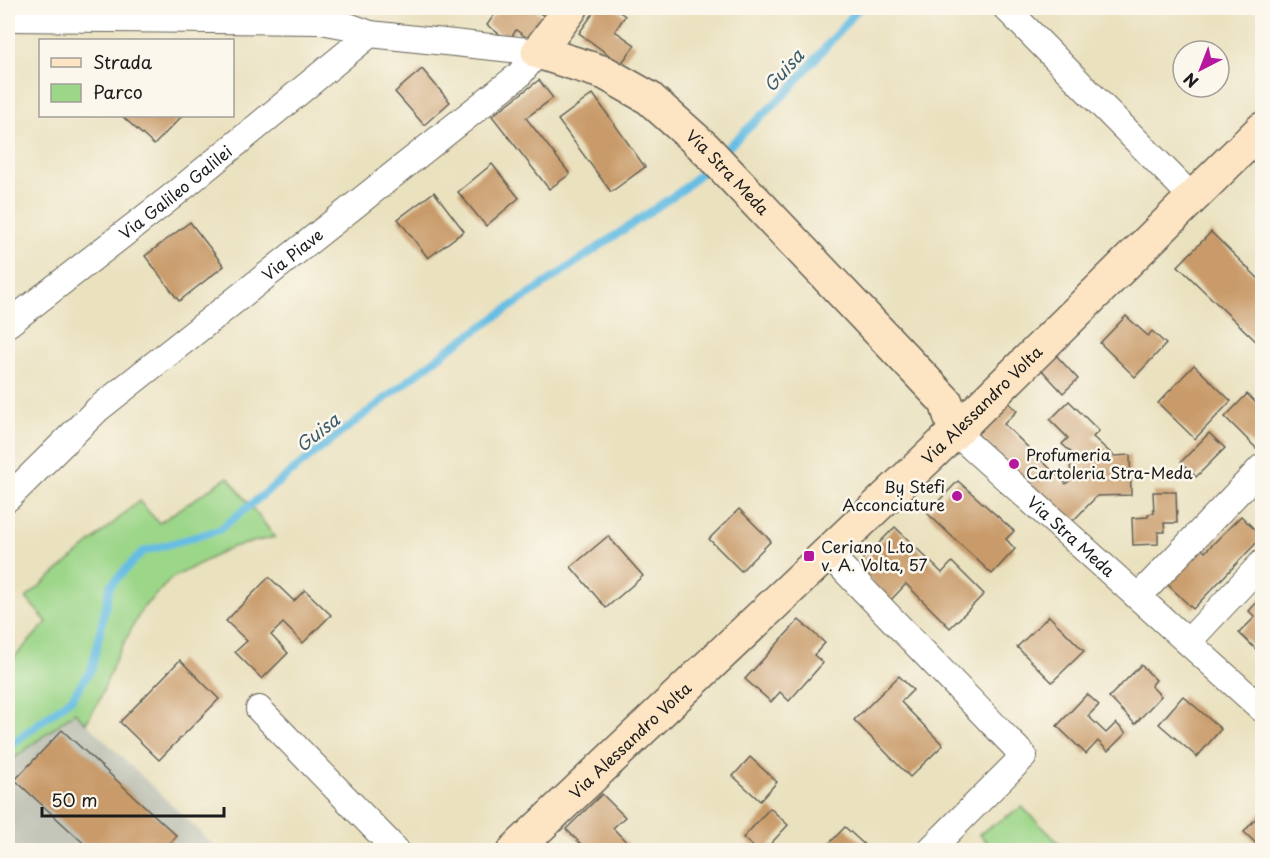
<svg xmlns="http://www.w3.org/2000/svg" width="1270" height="858" font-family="'Playpen Sans',sans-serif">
<rect width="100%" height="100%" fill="#fbf7ec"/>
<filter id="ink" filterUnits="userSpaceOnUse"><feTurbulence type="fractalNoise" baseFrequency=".0167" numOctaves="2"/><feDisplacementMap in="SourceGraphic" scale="12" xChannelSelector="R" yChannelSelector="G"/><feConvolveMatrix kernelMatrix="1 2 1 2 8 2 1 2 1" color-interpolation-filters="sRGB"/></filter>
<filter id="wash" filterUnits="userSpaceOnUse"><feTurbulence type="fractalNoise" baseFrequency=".008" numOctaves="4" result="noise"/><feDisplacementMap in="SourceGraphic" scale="24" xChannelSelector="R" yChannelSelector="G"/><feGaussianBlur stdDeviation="1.35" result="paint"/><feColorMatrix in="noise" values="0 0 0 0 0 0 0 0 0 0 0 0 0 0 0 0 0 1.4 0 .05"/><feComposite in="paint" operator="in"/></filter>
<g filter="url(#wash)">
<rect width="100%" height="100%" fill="#eae1bf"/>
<polygon fill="#c3c6b9" points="75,712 86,723 219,850 8,850 8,763"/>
<g fill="#9cd689" stroke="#5c7952" stroke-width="1.5">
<polygon points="228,477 275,537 232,547 172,578 142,609 116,658 99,701 86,723 75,712 8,763 8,664 47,622 26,598 139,501 159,523"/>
<polygon points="1022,807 1066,850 995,850 979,834"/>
</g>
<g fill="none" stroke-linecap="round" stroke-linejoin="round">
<g stroke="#66bde3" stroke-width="8">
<polyline points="726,149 788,91 859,8"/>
<polyline points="8,747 72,698 92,668 110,586 142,552 219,530 320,449 449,349 682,190 704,170"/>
</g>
</g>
<g id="blocks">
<g fill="#c99b6b">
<polygon points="499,8 524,8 529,11 532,8 549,19 533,42 516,30 509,41 487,25"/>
<polygon points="597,8 614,8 625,16 615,31 635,45 621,64 579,33"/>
<polygon points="928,8 947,8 937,17"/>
<polygon points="422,69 450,102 424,125 395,92"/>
<polygon points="539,80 553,98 526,118 570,174 549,189 492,116"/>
<polygon points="593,94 645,167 611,192 558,120"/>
<polygon points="122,116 182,116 154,145"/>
<polygon points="492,164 519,198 486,226 458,192"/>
<polygon points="434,192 464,231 428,258 398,219"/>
<polygon points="190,222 224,266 179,301 145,256"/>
<polygon points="1211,232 1262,282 1261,346 1178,266"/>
<polygon points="1126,316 1148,336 1152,331 1166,344 1135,377 1100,343"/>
<polygon points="1053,352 1078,379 1063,393 1038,366"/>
<polygon points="1194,365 1231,401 1195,439 1158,403"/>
<polygon points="1247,394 1262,409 1262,451 1261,453 1225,417"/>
<polygon points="1005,399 1017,411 1004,424 1066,484 1071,479 1070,458 1076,457 1062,444 1068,438 1050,420 1069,401 1099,431 1093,437 1114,456 1130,455 1131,495 1097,496 1071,523 973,430"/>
<polygon points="1209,433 1225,448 1196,477 1181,462"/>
<polygon points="958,481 1014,531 1006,539 1015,549 992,574 927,513"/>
<polygon points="1153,492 1176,492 1177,523 1164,523 1165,532 1158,532 1158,544 1133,545 1132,518 1148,517 1148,514 1154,513"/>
<polygon points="739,509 771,541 741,571 709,539"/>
<polygon points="1241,516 1262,537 1193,609 1166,583 1200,547 1205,552"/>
<polygon points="895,527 942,573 952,562 984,594 950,628 906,584 890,601 856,566"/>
<polygon points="608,536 643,576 606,608 571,567"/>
<polygon points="269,577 294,601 305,590 331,615 303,643 283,623 271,635 288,653 262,679 235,652 247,641 226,621"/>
<polygon points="1262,596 1262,655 1239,633 1255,617 1249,611"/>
<polygon points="1049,616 1084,651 1052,682 1017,647"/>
<polygon points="799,620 825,643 814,655 823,663 789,701 780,692 771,702 745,679"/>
<polygon points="180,660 219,699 159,760 120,722"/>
<polygon points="1141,665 1156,680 1151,686 1161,696 1135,724 1109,697"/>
<polygon points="899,676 913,690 901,702 943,745 910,777 854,720"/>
<polygon points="1087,694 1099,705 1088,716 1106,733 1116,723 1126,733 1108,751 1098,741 1086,754 1057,726"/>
<polygon points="1183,696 1221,729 1197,757 1159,724"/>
<polygon points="62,730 177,836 163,850 91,850 15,780"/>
<polygon points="750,757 777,782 760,801 733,776"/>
<polygon points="602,794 625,817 613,828 634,850 587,850 566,829"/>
<polygon points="770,808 788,825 765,850 757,850 743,838"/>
<polygon points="1262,811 1262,849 1244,832"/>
<polygon points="845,827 870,850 823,850"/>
</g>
</g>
</g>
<g filter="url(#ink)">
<use href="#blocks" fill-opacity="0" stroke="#646155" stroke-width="1.5"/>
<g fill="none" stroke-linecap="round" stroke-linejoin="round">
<defs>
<g id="street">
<polyline points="1006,8 1193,198"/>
<polyline points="8,18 321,21 348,26 370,34 538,52"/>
<path id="s1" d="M8,324L170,198L370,34"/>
<path id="s2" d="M955,432L1262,709"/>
<path id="s3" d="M8,498L98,409L519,75L538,52"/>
<polyline points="828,553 1024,756 930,850"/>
<polyline points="1138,597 1262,467"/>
<polyline points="1188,642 1262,563"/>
<polyline points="259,709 396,850"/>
</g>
<g id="secondary">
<path id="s4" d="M571,8L538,52L605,73L649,98L704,147L946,402L955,432"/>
<path id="s5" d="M515,850L955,432L1262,129"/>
</g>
</defs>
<use href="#street" stroke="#646155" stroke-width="28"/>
<use href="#secondary" stroke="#646155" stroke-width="36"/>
<use href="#street" stroke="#fff" stroke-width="26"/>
<use href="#secondary" stroke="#fde5c4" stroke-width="33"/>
</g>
</g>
<g fill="#b5179e" stroke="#fbf7ec" stroke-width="2">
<circle cx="1014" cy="464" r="6"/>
<circle cx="957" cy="496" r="6"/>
<rect x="803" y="550" width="12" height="12" rx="3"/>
</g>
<g text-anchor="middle" stroke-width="5" stroke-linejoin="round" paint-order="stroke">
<g font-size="16" fill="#1c1c1c" stroke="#fbf7ec">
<text dy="6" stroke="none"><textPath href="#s4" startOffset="284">Via Stra Meda</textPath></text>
<text dy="6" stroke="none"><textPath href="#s1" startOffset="213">Via Galileo Galilei</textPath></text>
<text dy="6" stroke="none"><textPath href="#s3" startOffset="375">Via Piave</textPath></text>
<text dy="6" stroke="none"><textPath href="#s5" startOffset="645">Via Alessandro Volta</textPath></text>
<text dy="6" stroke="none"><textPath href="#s2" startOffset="156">Via Stra Meda</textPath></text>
<text dy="6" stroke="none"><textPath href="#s5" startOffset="159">Via Alessandro Volta</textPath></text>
</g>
<g font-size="16" fill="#1c1c1c" stroke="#fbf7ec" text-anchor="start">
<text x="1026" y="461">Profumeria<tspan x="1026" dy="18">Cartoleria Stra-Meda</tspan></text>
<text x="945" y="493" text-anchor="end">By Stefi<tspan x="945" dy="18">Acconciature</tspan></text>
<text x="821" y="553">Ceriano L.to<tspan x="821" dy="18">v. A. Volta, 57</tspan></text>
</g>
<g font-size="18" font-style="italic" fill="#3a5c6c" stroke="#fbf7ec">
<text transform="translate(784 71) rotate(-48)" y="6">Guisa</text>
<text transform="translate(318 433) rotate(-38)" y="6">Guisa</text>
</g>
</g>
<rect width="1270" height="858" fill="none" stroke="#fbf7ec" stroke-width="30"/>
<rect x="39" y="39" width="195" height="78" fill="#fbf7ec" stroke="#a29f99" stroke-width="1.5"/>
<rect x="51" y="58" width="30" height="9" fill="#fde5c4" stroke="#a29f99" stroke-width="1.5"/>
<text x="93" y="69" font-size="18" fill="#1c1c1c">Strada</text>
<rect x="51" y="84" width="30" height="18" fill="#9cd689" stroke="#a29f99" stroke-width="1.5"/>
<text x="93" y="99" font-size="18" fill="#1c1c1c">Parco</text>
<g transform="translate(1201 69) rotate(222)"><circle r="28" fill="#fbf7ec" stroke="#a29f99" stroke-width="1.5"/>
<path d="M0-4.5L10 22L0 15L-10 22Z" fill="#b5179e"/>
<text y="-9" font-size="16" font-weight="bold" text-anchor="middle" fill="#1c1c1c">N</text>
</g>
<path d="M42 807v9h182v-9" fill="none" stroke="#1c1c1c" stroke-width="3"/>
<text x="51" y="807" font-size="18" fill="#1c1c1c" stroke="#fbf7ec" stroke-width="4.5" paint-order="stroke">50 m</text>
</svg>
